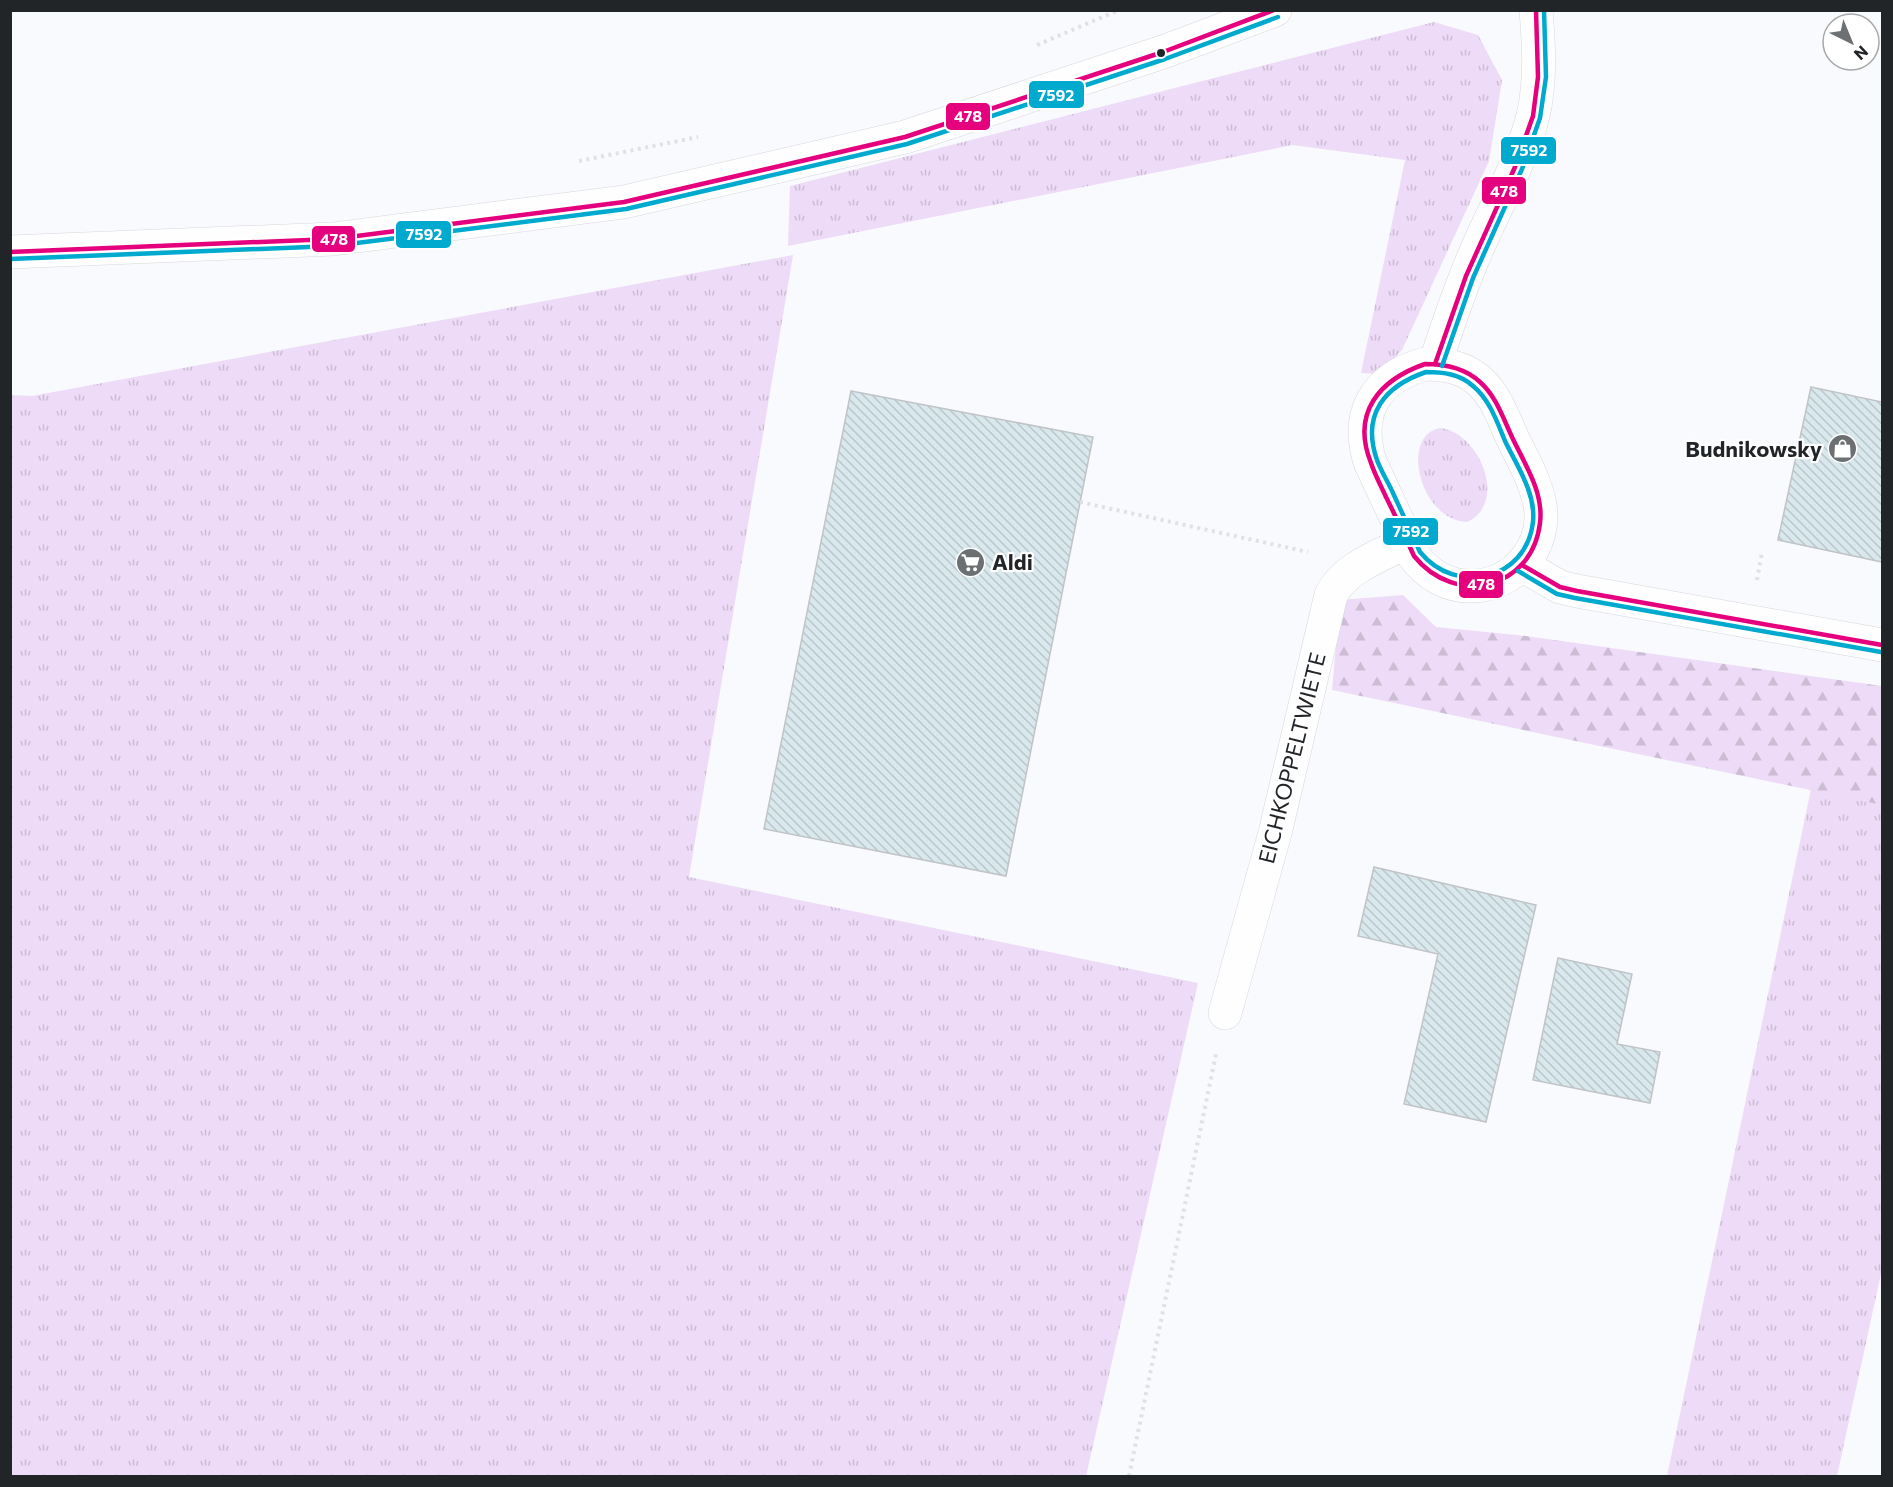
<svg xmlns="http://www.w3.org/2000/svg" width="1893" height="1487" font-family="Commissioner,sans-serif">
<defs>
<pattern id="grass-tufts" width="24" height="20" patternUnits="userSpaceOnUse" patternTransform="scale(1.5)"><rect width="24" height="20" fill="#eedbf7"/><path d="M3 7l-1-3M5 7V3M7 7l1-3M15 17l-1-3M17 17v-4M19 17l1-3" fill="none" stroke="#ccbcd4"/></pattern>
<pattern id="forest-firs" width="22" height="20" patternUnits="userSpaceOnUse" patternTransform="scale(1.5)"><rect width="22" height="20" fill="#eedbf7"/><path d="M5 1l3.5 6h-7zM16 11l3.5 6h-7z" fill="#ccbcd4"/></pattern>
<pattern id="building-back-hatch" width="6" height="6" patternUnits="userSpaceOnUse" patternTransform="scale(1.5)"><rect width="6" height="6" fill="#d9e8ed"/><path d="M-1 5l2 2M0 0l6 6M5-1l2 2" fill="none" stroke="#bac7cb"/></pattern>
</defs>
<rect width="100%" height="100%" fill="#f8fafd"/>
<g fill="url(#grass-tufts)">
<polygon points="1434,22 1478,35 1502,80 1489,161 1402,350 1379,374 1361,373 1405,160 1293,145 788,246 790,186"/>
<polygon points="793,255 689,877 1198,983 1086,1476 11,1476 11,395 32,396"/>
<path d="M1440,428C1479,432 1509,503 1467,522C1420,520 1399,436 1440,428Z"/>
<polygon points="1811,789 1882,805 1882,1269 1837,1476 1667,1476"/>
</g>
<polygon fill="url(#forest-firs)" points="1403,595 1436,627 1526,636 1882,686 1882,805 1332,690 1340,600"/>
<g fill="url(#building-back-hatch)" stroke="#c1c4c6" stroke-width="1.5">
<polygon points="1811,387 1882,402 1882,562 1778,540"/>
<polygon points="851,391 1093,437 1006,876 764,829"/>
<polygon points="1374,867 1536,905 1486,1122 1404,1104 1438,954 1358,936"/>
<polygon points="1558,958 1632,974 1617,1044 1660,1052 1650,1103 1533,1080"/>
</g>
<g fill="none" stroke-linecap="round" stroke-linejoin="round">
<defs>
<g id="street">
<path d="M1425,364C1442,364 1459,366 1473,376C1494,390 1502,415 1512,437C1522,458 1536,482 1540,505C1547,546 1515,585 1473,586C1448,587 1428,575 1414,556L1370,462C1355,413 1375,378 1425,364Z"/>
<path d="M1435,364C1448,324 1461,285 1478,247C1497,203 1521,163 1533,116C1541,81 1539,46 1536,10"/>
<polyline points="1522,565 1560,587 1577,591 1882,645"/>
<path d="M1225,1013L1275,833L1331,595C1345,567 1382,555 1408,541"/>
</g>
<polyline id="secondary" points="10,252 333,239 624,202 905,137 1163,52 1275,10"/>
</defs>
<use href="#street" stroke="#d5d8db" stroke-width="34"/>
<use href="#secondary" stroke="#d5d8db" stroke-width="34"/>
<g stroke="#e1e1e3" stroke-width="4" stroke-dasharray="3 4.5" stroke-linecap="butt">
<polyline points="1037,45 1119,10"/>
<polyline points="579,161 698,137"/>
<polyline points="1080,502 1308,552"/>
<polyline points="1757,580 1762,552"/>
<polyline points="1129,1476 1216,1054"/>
</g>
<use href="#street" stroke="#fefeff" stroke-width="33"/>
<use href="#secondary" stroke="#fefeff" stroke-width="33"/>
<defs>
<g id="bus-1">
<polyline points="10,252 333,239 624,202 905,137 1163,52 1274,10"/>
<path d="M1425,364C1445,364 1465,368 1480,382C1496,396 1503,418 1512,437C1524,463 1544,492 1540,523C1532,590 1455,607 1414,556C1405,536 1396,517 1386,497C1381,486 1375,475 1371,463C1351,413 1379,380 1425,364Z"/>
<polyline points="1435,364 1466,276 1515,167 1533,116 1538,77 1536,10"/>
<polyline points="1522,565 1560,587 1577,591 1882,645"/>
</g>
<g id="bus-2">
<polyline points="10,259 333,246 626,209 907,144 1165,59 1278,17"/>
<polyline points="1442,366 1473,278 1522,169 1540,118 1546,77 1544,10"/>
<path d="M1426,372C1443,372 1460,374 1473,386C1490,400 1497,422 1505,441C1517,466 1536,493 1533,522C1526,581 1456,596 1420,552C1411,532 1402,513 1393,493C1388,482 1381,471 1377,460C1361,414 1385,386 1426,372Z"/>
<polyline points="1518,571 1557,594 1575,598 1881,652"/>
</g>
</defs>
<use href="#bus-1" stroke="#fff" stroke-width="9"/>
<use href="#bus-2" stroke="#fff" stroke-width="9"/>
<use href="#bus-1" stroke="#e5007d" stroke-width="4.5"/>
<use href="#bus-2" stroke="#00a9ce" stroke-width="4.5"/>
</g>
<defs>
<symbol id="shop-disc" viewBox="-11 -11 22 22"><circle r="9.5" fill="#6d7073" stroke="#fff"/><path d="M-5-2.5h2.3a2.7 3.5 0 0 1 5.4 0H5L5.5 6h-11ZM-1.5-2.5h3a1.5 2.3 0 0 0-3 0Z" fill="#fff"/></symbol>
<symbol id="supermarket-disc" viewBox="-11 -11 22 22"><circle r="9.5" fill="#6d7073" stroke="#fff"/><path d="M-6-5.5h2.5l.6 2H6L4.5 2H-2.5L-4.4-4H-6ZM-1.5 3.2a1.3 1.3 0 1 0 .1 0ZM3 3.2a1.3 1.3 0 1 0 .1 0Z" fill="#fff"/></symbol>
</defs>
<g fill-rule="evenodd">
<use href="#shop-disc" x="1826" y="432" width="33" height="33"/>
<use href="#supermarket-disc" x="954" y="546" width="33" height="33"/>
</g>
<circle fill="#222528" stroke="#fff" stroke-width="2" cx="1161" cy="53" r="5"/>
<g text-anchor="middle" stroke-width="4.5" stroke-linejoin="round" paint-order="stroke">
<g font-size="22" font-weight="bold" fill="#222528" stroke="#fff" text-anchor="end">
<text x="1822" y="457">Budnikowsky</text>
<text x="992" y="570" text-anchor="start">Aldi</text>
</g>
<g font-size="22" fill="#222528" stroke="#fff">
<text transform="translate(1292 758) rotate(-76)" y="8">EICHKOPPELTWIETE</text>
</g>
</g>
<g stroke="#fff" stroke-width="2">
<rect x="1028" y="80" width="57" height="29" rx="6" fill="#00a9ce"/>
<rect x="945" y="102" width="46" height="29" rx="6" fill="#e5007d"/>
<rect x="1500" y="136" width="57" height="29" rx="6" fill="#00a9ce"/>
<rect x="1481" y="176" width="46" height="29" rx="6" fill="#e5007d"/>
<rect x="395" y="220" width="57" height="29" rx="6" fill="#00a9ce"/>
<rect x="311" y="225" width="45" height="28" rx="6" fill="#e5007d"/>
<rect x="1382" y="517" width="57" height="29" rx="6" fill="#00a9ce"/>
<rect x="1458" y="570" width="46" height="29" rx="6" fill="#e5007d"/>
</g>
<g font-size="16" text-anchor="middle" font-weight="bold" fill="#fff">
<text x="1056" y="101">7592</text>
<text x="968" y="122">478</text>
<text x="1529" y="156">7592</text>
<text x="1504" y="197">478</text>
<text x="424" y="240">7592</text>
<text x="334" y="245">478</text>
<text x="1411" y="537">7592</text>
<text x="1481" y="590">478</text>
</g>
<rect width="1893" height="1487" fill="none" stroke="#222528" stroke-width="24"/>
<g transform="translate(1851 42) rotate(137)"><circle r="28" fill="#ffffff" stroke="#a7a8a9" stroke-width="1.5"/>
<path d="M0-4.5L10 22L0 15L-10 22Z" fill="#6d7073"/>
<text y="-9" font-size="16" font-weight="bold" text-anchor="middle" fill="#222528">N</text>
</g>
</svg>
